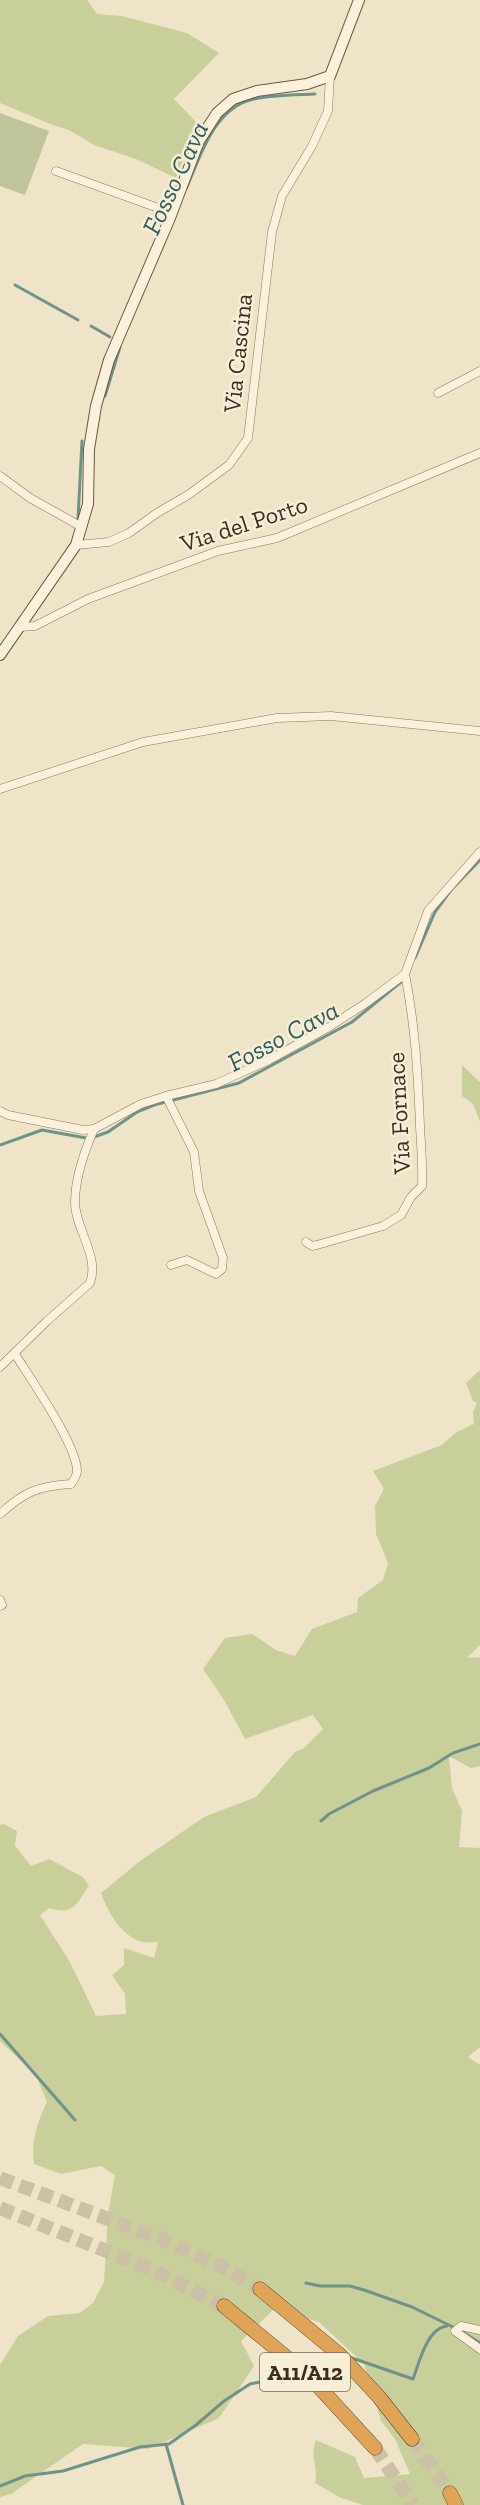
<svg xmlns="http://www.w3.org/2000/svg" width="480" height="2505" font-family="'Zilla Slab',serif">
<rect width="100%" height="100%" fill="#f0e4c8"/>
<g fill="#c9cf9b">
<polygon points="0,0 87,0 97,14 122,16 187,33 219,53 174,99 197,123 176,178 136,159 94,145 69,130 50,124 0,103"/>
<polygon points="462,1065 480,1082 480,1122 473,1104 462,1096"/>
<path d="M480,1370V1645L467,1658L480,1657V1766L471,1768L449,1756L452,1788L462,1811L459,1847L480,1848V2047L468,2057L480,2065V2505H363L341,2498L315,2483C319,2463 309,2461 316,2440L355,2457L364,2478L410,2474L395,2439L381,2421L364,2364L319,2322L274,2309L241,2341L254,2366L219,2418L148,2449L83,2444L11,2494L0,2497V2365L18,2336L48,2316L80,2313L93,2303L104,2282L108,2214L115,2175L101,2166L61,2174L34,2164C31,2140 37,2123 47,2102L36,2075L0,2041V1825L4,1824L17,1831L15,1846L31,1866L49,1859L83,1877L89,1886C76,1904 74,1916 49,1908L40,1915L70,1962L96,2016L126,2014L125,1994L112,1975L124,1965V1948L154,1958L158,1942C154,1942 148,1943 144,1942C123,1939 107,1911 101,1893L140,1861L204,1817L256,1797L295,1752L304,1748L323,1729L313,1715L245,1739L224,1700L203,1669L225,1638L252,1634L276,1650L295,1656L312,1629L357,1612L358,1598L383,1580L388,1563L376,1534L375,1506L384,1489L373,1471L442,1445L455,1433L474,1424L473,1412L477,1403L473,1401L466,1383Z"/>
</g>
<polygon fill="#bfc49a" points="0,113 49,131 25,195 0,186"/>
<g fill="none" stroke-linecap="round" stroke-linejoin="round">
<g stroke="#6f938a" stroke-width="3">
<path d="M186,189C200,157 214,107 254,99C273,95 295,95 315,94"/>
<polyline points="15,285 78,320"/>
<polyline points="91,326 110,337"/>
<polyline points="105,396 120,347"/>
<polyline points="78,519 82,441"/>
<polyline points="415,958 435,912 451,890 480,860"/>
<polyline points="0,1145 42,1130 86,1138 94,1137 108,1132 137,1112 154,1105 239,1083 352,1022 401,982"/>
<polyline points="321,1821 329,1814 373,1791 429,1768 453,1753 480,1744"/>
<polyline points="0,2034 75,2120"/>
<polyline points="306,2283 320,2286 350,2286 364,2290 412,2307 455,2328"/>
<polyline points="461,2331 480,2343"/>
<path d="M352,2358L413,2379C419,2363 427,2328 447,2326"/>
<polyline points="166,2444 183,2505"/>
<polyline points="0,2486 25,2476 63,2471 140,2447 169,2444 196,2425 224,2401 250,2384 284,2377"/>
</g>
<g stroke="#ccc0a6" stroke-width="14" stroke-dasharray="14 7" stroke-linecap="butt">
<polyline points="0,2178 164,2240 220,2266 260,2289"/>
<polyline points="0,2208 151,2269 224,2306"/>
<polyline points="412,2439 450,2493"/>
<polyline points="375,2448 413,2505"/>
</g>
<defs>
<g id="street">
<polyline points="56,171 172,213"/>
<polyline points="438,393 480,371"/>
<polyline points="0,476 30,498 82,527"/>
<polyline points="76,545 109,542 129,533 157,513 188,495 229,465 248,438 272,232 282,196 312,146 328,111 330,76"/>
<polyline points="19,627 35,626 88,599 218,551 277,538 480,453"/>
<polyline points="0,789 143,742 277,718 331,716 480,731"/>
<polyline points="166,1096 194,1152 199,1191 223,1258 222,1269 216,1274 187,1260 171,1265"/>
<polyline points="0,1111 8,1115 83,1130 94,1129 141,1104 166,1096 216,1084 269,1060 329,1027 366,1003 405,974 428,911 480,852"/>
<path d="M306,1242L312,1246L317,1245L383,1226L401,1215L411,1197L422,1186C423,1166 421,1146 420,1126C418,1075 415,1024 405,974"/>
<path d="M0,1367L47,1321L90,1283C100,1256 75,1229 75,1202C75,1179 85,1150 94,1129"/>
<path d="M0,1514C24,1492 38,1486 71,1484C74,1480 77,1476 77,1471C77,1445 30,1378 15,1354"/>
<polyline points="0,1600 2,1605 0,1606"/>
<polyline points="480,2330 461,2326 455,2331 480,2349"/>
</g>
<polyline id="secondary" points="0,655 76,545 88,504 89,449 96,406 109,360 170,218 199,141 217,113 233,99 257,91 307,84 330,76 359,0"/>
<g id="highway">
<polyline points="260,2289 340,2355 379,2397 412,2439"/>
<polyline points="224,2306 307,2374 375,2448"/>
<polyline points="450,2493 456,2505"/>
</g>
</defs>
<use href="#street" stroke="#8d765c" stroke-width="9"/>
<use href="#secondary" stroke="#6f573f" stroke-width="12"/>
<use href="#highway" stroke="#5b4430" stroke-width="15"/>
<use href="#street" stroke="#faf1dc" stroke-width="8"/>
<use href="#secondary" stroke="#faf1dc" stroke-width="10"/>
<use href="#highway" stroke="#e0a458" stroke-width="14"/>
</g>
<g text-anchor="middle" stroke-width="5" stroke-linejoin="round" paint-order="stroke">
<rect fill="#f7eed8" stroke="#756857" stroke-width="1.5" x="260" y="2353" width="90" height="38" rx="4.5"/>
<g font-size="22" font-weight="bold" fill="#3d2e20">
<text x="305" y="2380">A11/A12</text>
</g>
<g font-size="24" fill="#3d2e20" stroke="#f7eed8">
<text transform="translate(238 353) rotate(-84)" y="8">Via Cascina</text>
<text transform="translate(244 524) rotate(-18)" y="8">Via del Porto</text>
<text transform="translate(399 1113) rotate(-93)" y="8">Via Fornace</text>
</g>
<g font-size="26" font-style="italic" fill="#2f5d5a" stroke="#f7eed8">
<text transform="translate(175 178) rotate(-65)" y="9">Fosso Cava</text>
<text transform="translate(283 1036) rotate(-28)" y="9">Fosso Cava</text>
</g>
</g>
</svg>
